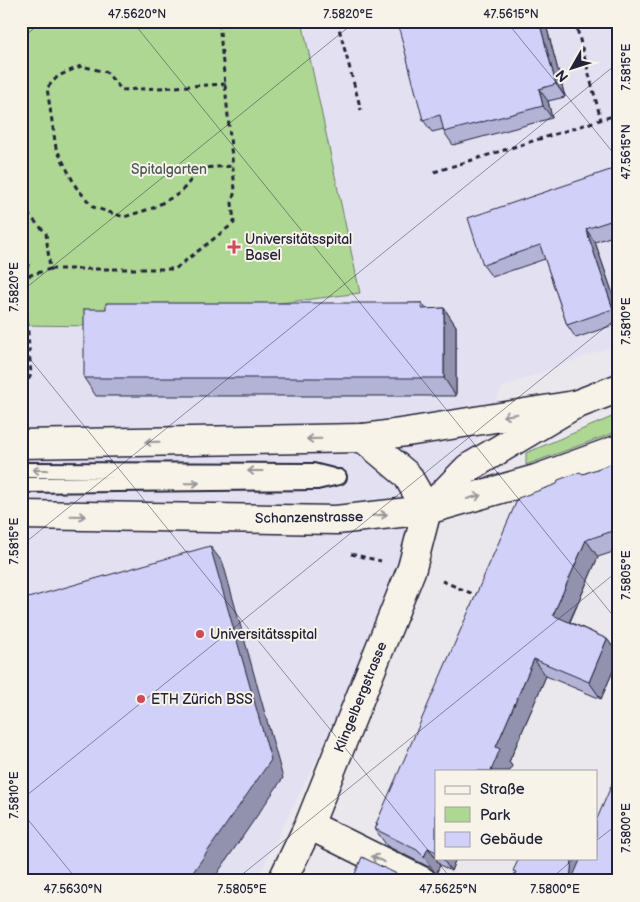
<svg xmlns="http://www.w3.org/2000/svg" width="640" height="902" font-family="'Balsamiq Sans',sans-serif">
<rect width="100%" height="100%" fill="#ebe8ed"/>
<filter id="ink" filterUnits="userSpaceOnUse"><feTurbulence type="fractalNoise" baseFrequency=".02" numOctaves="2"/><feDisplacementMap in="SourceGraphic" scale="10" xChannelSelector="R" yChannelSelector="G"/><feConvolveMatrix kernelMatrix="1 2 1 2 8 2 1 2 1" color-interpolation-filters="sRGB"/></filter>
<g filter="url(#ink)">
<polygon fill="#e3e1f1" points="21,21 619,21 619,344 503,387 256,881 21,881"/>
<g fill="#aed794" stroke="#687c68">
<polygon points="21,21 302,21 360,293 96,326 21,325"/>
<polygon points="619,414 619,431 526,465 526,453"/>
</g>
<g fill="none" stroke-linecap="round" stroke-linejoin="round">
<defs>
<g id="lane">
<polyline points="21,470 313,471 333,476"/>
<polyline points="21,485 317,482 339,477"/>
</g>
<g id="street">
<polyline points="363,438 407,475 427,510"/>
<polyline points="309,825 422,881"/>
<polyline points="282,881 309,825 412,568 427,510 468,468 574,405"/>
</g>
<g id="secondary">
<polyline points="21,444 363,438 407,432 575,405 619,388"/>
<polyline points="21,515 336,520 427,510 536,479 619,449"/>
</g>
</defs>
<use href="#lane" stroke="#22223b" stroke-width="18"/>
<use href="#street" stroke="#22223b" stroke-width="31"/>
<use href="#secondary" stroke="#22223b" stroke-width="31"/>
<g stroke="#22223b" stroke-width="3" stroke-dasharray="5 4" stroke-linecap="butt">
<polyline points="337,21 361,110"/>
<polyline points="575,21 601,120"/>
<polyline points="226,84 122,90 106,72 81,66 58,76 47,88 56,148 76,187 93,207 124,217 153,208 180,193 201,168 233,166"/>
<polyline points="434,172 619,114"/>
<polyline points="21,207 46,233 50,269 24,277 31,375 21,392"/>
<polyline points="50,269 175,269 234,223 232,203 235,190 219,21"/>
<polyline points="24,277 29,262"/>
<polyline points="351,554 381,561"/>
<polyline points="442,581 480,597"/>
</g>
<use href="#lane" stroke="#f7f3e8" stroke-width="14"/>
<use href="#street" stroke="#f7f3e8" stroke-width="28"/>
<use href="#secondary" stroke="#f7f3e8" stroke-width="28"/>
</g>
<g fill="#b3b3d6" stroke="#22223b">
<polygon points="545,21 565,97 548,101 552,118 453,145 444,132 444,129 432,132 423,120"/>
<polygon points="619,167 619,234 595,242 619,312 619,323 576,338 567,325 545,259 492,277 483,265"/>
<polygon points="422,303 426,309 444,308 456,326 456,396 96,396 84,378 106,309"/>
<polygon points="619,461 619,550 598,557 570,622 607,639 619,655 619,657 601,699 546,676 509,762 512,766 436,771 436,858 456,858 451,871 440,865 436,874 429,867 387,846 375,829 377,825 376,824 583,474"/>
</g>
<g fill="#9292ae" stroke="#22223b">
<polygon points="539,21 545,21 565,97 556,84"/>
<polygon points="539,89 548,101 552,118 543,106"/>
<polygon points="586,229 595,242 619,312 619,317 613,309"/>
<polygon points="444,308 456,326 456,396 444,378"/>
<polygon points="586,540 598,557 565,632 553,615"/>
<polygon points="210,546 223,563 283,778 212,881 187,881"/>
<polygon points="607,639 619,655 619,657 601,699 589,682"/>
<polygon points="534,659 546,676 509,762 512,766 510,771 491,771 496,747"/>
<polygon points="428,848 440,865 436,874 424,857"/>
<polygon points="442,858 456,858 451,871"/>
<polygon points="572,858 586,858 584,881 570,881"/>
</g>
<g fill="#d0d0f9" stroke="#22223b">
<polygon points="397,21 539,21 556,84 539,89 543,106 444,132 440,115 423,120"/>
<polygon points="619,167 619,218 586,229 613,309 567,325 540,245 483,265 468,218"/>
<polygon points="106,303 422,303 422,309 444,308 444,378 84,378 84,309 106,309"/>
<polygon points="619,461 619,529 586,540 553,615 607,639 589,682 534,659 496,747 500,749 491,771 436,771 436,852 428,848 424,857 417,850 375,829 378,824 376,824 518,498 557,484 558,480 580,472 583,474"/>
<polygon points="210,546 271,760 187,881 21,881 21,600"/>
<polygon points="619,768 619,881 571,881 581,858 596,858 596,821"/>
<polygon points="362,857 403,877 410,879 414,878 412,881 352,881"/>
<polygon points="519,858 572,858 570,881 512,881 516,872 513,871"/>
</g>
<defs><path id="oneway-shaft" d="M-6 0H5M1.5-3L5.5 0L1.5 3" fill="none" stroke-width="1.6" stroke-linecap="round" stroke-linejoin="round" transform="scale(1.25)"/></defs>
<g stroke="#97959a">
<use href="#oneway-shaft" transform="translate(510 415) rotate(171)"/>
<use href="#oneway-shaft" transform="translate(314 439) rotate(179)"/>
<use href="#oneway-shaft" transform="translate(152 442) rotate(179)"/>
<use href="#oneway-shaft" transform="translate(40 470) rotate(-180)"/>
<use href="#oneway-shaft" transform="translate(255 471) rotate(-180)"/>
<use href="#oneway-shaft" transform="translate(192 483) rotate(-1)"/>
<use href="#oneway-shaft" transform="translate(474 497) rotate(-16)"/>
<use href="#oneway-shaft" transform="translate(380 515) rotate(-6)"/>
<use href="#oneway-shaft" transform="translate(78 516) rotate(1)"/>
<use href="#oneway-shaft" transform="translate(378 859) rotate(-154)"/>
</g>
</g>
<path fill="none" stroke="#22223b" stroke-width="1" stroke-opacity="0.45" d="M132,21L619,623M506,21L619,160M21,39L43,21M21,292L356,21M21,348L453,881M21,546L619,62M21,800L619,316M21,811L78,881M596,841L619,823M234,881L619,570M548,881L575,858"/>
<g fill="#d1495b" stroke="#f7f3e8" stroke-width="2">
<path d="M231.5 239.5h5v5h5v5h-5v5h-5v-5h-5v-5h5z"/>
<circle cx="200" cy="634" r="5"/>
<circle cx="141" cy="699" r="5"/>
</g>
<g text-anchor="middle" stroke-width="4" stroke-linejoin="round" paint-order="stroke">
<g font-size="14" fill="#4c5856" stroke="#f7f3e8">
<text x="169" y="174">Spitalgarten</text>
</g>
<g font-size="14" fill="#22223b" stroke="#f7f3e8" text-anchor="start">
<text x="245" y="244">Universitätsspital<tspan x="245" dy="16">Basel</tspan></text>
<text x="210" y="639">Universitätsspital</text>
<text x="151" y="704">ETH Zürich BSS</text>
</g>
<g font-size="14" fill="#22223b" stroke="#f7f3e8">
<text transform="translate(309 517) rotate(-1)" y="5">Schanzenstrasse</text>
<text transform="translate(360 697) rotate(-68)" y="5">Klingelbergstrasse</text>
</g>
</g>
<rect width="640" height="902" fill="none" stroke="#f7f3e8" stroke-width="55"/>
<rect x="435" y="770" width="162" height="90" fill="#f7f3e8" stroke="#a29fa3"/>
<rect x="445" y="786" width="25" height="8" fill="#f7f3e8" stroke="#a29fa3"/>
<text x="480" y="794" font-size="15" fill="#22223b">Straße</text>
<rect x="445" y="807" width="25" height="15" fill="#aed794" stroke="#a29fa3"/>
<text x="480" y="820" font-size="15" fill="#22223b">Park</text>
<rect x="445" y="832" width="25" height="15" fill="#d0d0f9" stroke="#a29fa3"/>
<text x="480" y="844" font-size="15" fill="#22223b">Gebäude</text>
<g transform="translate(572 68) rotate(231)" stroke="#f7f3e8" stroke-width="4" paint-order="stroke">
<path d="M0-4L9 19L0 12L-9 19Z" fill="#22223b"/>
<text y="-8" font-size="14" font-weight="bold" text-anchor="middle" fill="#22223b">N</text>
</g>
<rect x="28" y="28" width="584" height="846" fill="none" stroke="#22223b" stroke-width="2"/>
<g font-size="12" text-anchor="middle" fill="#22223b">
<text x="137" y="18">47.5620°N</text>
<text x="348" y="18">7.5820°E</text>
<text x="511" y="18">47.5615°N</text>
<text transform="translate(626 67) rotate(-90)" y="4">7.5815°E</text>
<text transform="translate(626 152) rotate(-90)" y="4">47.5615°N</text>
<text transform="translate(14 287) rotate(-90)" y="4">7.5820°E</text>
<text transform="translate(626 321) rotate(-90)" y="4">7.5810°E</text>
<text transform="translate(14 541) rotate(-90)" y="4">7.5815°E</text>
<text transform="translate(626 575) rotate(-90)" y="4">7.5805°E</text>
<text transform="translate(14 795) rotate(-90)" y="4">7.5810°E</text>
<text transform="translate(626 828) rotate(-90)" y="4">7.5800°E</text>
<text x="73" y="893">47.5630°N</text>
<text x="242" y="893">7.5805°E</text>
<text x="448" y="893">47.5625°N</text>
<text x="555" y="893">7.5800°E</text>
</g>
</svg>
